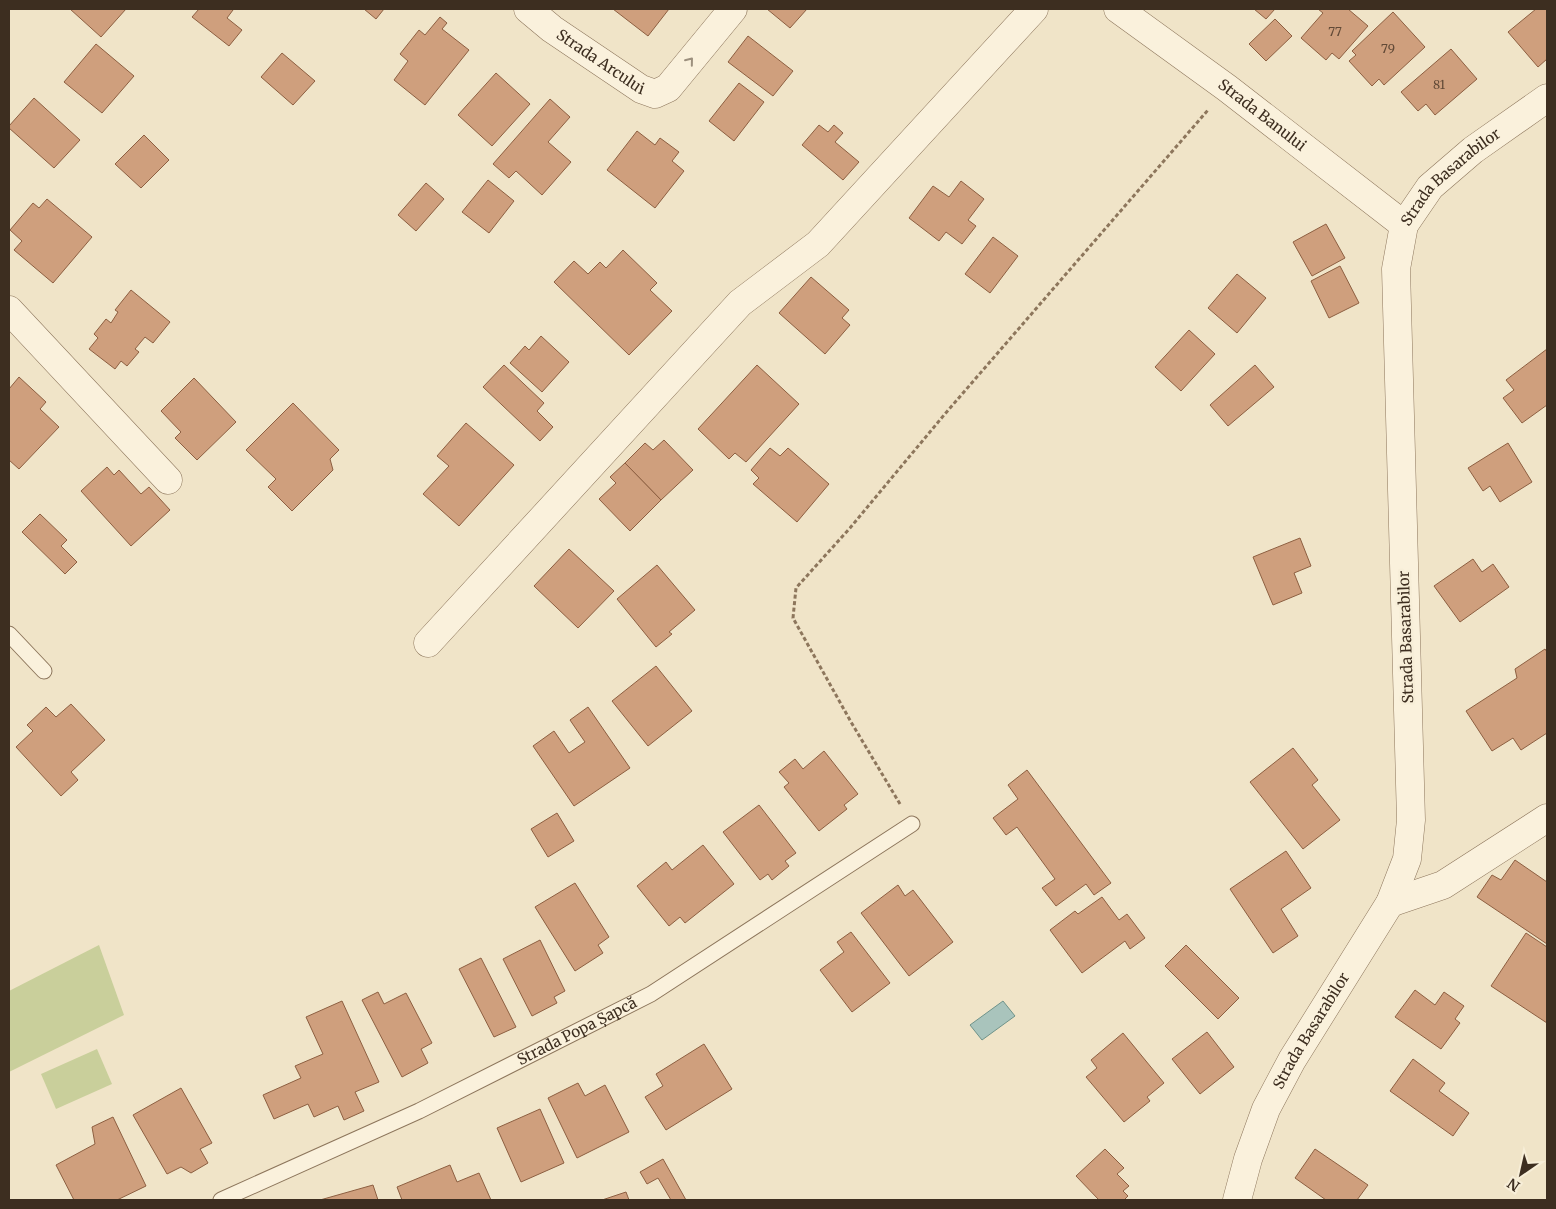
<svg xmlns="http://www.w3.org/2000/svg" width="1556" height="1209" font-family="Merriweather,serif">
<rect width="100%" height="100%" fill="#f0e4c8"/>
<g fill="#c9cf9b">
<polygon points="99,945 124,1015 9,1072 9,991"/>
<polygon points="97,1049 112,1084 56,1109 41,1074"/>
</g>
<polygon fill="#a9c4bc" stroke="#6f938a" points="1003,1001 1015,1016 982,1040 970,1025"/>
<g fill="#cf9f7d" stroke="#8d5f41">
<polygon points="70,9 126,9 101,37"/>
<polygon points="199,9 232,9 233,10 227,18 242,30 229,46 192,17"/>
<polygon points="364,9 384,9 376,19"/>
<polygon points="613,9 669,9 648,36"/>
<polygon points="767,9 807,9 790,28"/>
<polygon points="1254,9 1275,9 1266,19"/>
<polygon points="1318,9 1348,9 1368,26 1339,59 1332,53 1326,60 1301,38 1323,13"/>
<polygon points="1536,9 1547,9 1547,59 1538,67 1508,32"/>
<polygon points="1393,12 1425,47 1384,85 1379,79 1372,86 1349,61 1356,55 1352,51"/>
<polygon points="440,17 447,23 442,29 469,50 425,105 394,80 408,61 400,54 419,30 425,35"/>
<polygon points="1275,19 1292,36 1266,61 1249,44"/>
<polygon points="748,36 793,71 773,96 728,62"/>
<polygon points="96,44 134,76 102,113 64,82"/>
<polygon points="1451,49 1477,79 1435,115 1426,104 1418,111 1401,92"/>
<polygon points="282,53 315,81 293,105 261,77"/>
<polygon points="496,73 530,104 492,146 458,115"/>
<polygon points="739,83 764,102 734,141 709,121"/>
<polygon points="34,98 80,140 54,168 9,128 9,126"/>
<polygon points="550,99 570,117 548,142 571,162 542,195 516,171 509,178 493,164"/>
<polygon points="819,125 828,132 834,125 843,133 835,142 859,162 843,180 802,145"/>
<polygon points="637,131 655,145 660,138 679,152 672,161 684,171 655,208 607,170"/>
<polygon points="144,135 169,160 141,188 115,164"/>
<polygon points="488,180 514,201 489,233 462,212"/>
<polygon points="961,181 984,199 968,220 976,226 962,244 946,232 939,241 909,218 933,186 949,197"/>
<polygon points="426,183 444,199 416,231 398,215"/>
<polygon points="47,199 92,237 53,283 14,250 22,241 10,230 33,203 39,208"/>
<polygon points="1326,224 1345,258 1312,276 1293,242"/>
<polygon points="993,237 1018,256 990,293 965,274"/>
<polygon points="623,250 657,283 650,290 672,311 629,355 554,282 574,261 588,274 600,262 606,268"/>
<polygon points="1340,266 1359,303 1329,318 1311,281"/>
<polygon points="1237,274 1266,298 1237,333 1208,308"/>
<polygon points="811,277 849,310 842,318 850,325 825,354 779,313"/>
<polygon points="131,290 170,322 153,343 145,337 135,349 139,352 127,366 121,361 115,369 89,349 98,338 94,334 106,319 111,323 118,312 115,310"/>
<polygon points="1189,330 1215,354 1181,391 1155,367"/>
<polygon points="541,336 569,362 542,392 510,363 525,346 529,350"/>
<polygon points="1547,349 1547,405 1522,423 1503,398 1514,390 1506,380"/>
<polygon points="504,365 544,403 537,411 553,427 540,441 483,387"/>
<polygon points="757,365 799,404 746,462 735,453 729,459 698,429"/>
<polygon points="1255,365 1274,387 1228,426 1210,405"/>
<polygon points="19,377 46,402 40,409 59,427 19,469 9,460 9,389"/>
<polygon points="194,378 236,422 197,460 175,438 181,432 161,411"/>
<polygon points="293,403 339,450 330,459 333,470 292,511 268,487 276,479 246,450"/>
<polygon points="466,423 514,465 459,526 423,494 449,466 437,456"/>
<polygon points="664,440 693,470 661,500 625,463 645,443 653,450"/>
<polygon points="1508,443 1532,482 1500,502 1490,486 1483,491 1468,468"/>
<polygon points="770,448 780,456 788,448 829,484 797,522 753,484 759,478 751,470"/>
<polygon points="625,463 661,500 630,531 599,499 616,483 610,477"/>
<polygon points="107,467 114,475 119,470 141,494 149,487 170,510 131,546 81,491"/>
<polygon points="40,514 67,540 61,546 77,562 65,574 22,532"/>
<polygon points="1300,538 1311,566 1294,573 1302,593 1273,605 1253,557"/>
<polygon points="569,549 614,591 578,628 534,586"/>
<polygon points="1473,559 1482,572 1493,564 1509,587 1460,622 1434,586"/>
<polygon points="657,565 695,610 669,632 672,634 656,647 617,599"/>
<polygon points="1545,649 1547,652 1547,733 1521,750 1513,738 1492,751 1466,711 1517,678 1515,669"/>
<polygon points="656,666 692,711 648,746 612,701"/>
<polygon points="71,704 105,740 71,772 78,780 61,796 16,747 33,731 27,725 46,707 56,717"/>
<polygon points="588,707 630,768 574,806 533,746 554,731 569,753 585,742 570,720"/>
<polygon points="1293,748 1318,780 1312,785 1340,820 1303,849 1250,782"/>
<polygon points="824,751 858,794 844,805 847,809 819,831 784,787 789,783 779,772 795,759 803,769"/>
<polygon points="1027,770 1111,883 1094,895 1086,884 1056,906 1042,888 1055,879 1017,827 1006,835 993,818 1018,799 1008,785"/>
<polygon points="759,805 796,853 785,861 789,866 772,880 768,874 760,880 723,832"/>
<polygon points="557,813 574,841 548,857 531,829"/>
<polygon points="703,845 734,884 685,923 680,917 669,926 637,886 666,862 672,870"/>
<polygon points="1286,851 1311,888 1281,909 1298,936 1273,953 1230,889"/>
<polygon points="1515,860 1547,882 1547,944 1477,897 1492,875 1501,880"/>
<polygon points="575,883 609,937 598,945 603,953 575,971 535,907"/>
<polygon points="898,885 905,896 913,890 953,942 909,976 861,913"/>
<polygon points="1102,897 1119,920 1127,914 1145,938 1130,949 1125,941 1082,973 1050,930 1075,911 1078,914"/>
<polygon points="851,932 890,983 852,1012 820,970 844,952 837,942"/>
<polygon points="1526,933 1547,947 1547,1023 1491,986"/>
<polygon points="540,940 565,991 554,997 557,1003 532,1016 503,959"/>
<polygon points="1186,945 1239,998 1218,1019 1165,966"/>
<polygon points="481,958 516,1027 494,1037 459,969"/>
<polygon points="1415,990 1435,1005 1444,992 1464,1006 1455,1019 1460,1023 1441,1049 1395,1017"/>
<polygon points="378,992 384,1004 406,993 432,1043 421,1049 428,1063 402,1077 362,1000"/>
<polygon points="342,1001 379,1082 355,1092 364,1111 344,1120 338,1106 314,1117 308,1104 274,1119 263,1095 301,1078 295,1066 323,1054 306,1017"/>
<polygon points="1207,1032 1234,1067 1200,1094 1172,1059"/>
<polygon points="1123,1033 1164,1083 1147,1097 1150,1101 1124,1122 1086,1077 1097,1068 1091,1060"/>
<polygon points="704,1044 732,1089 666,1130 645,1097 663,1086 656,1074"/>
<polygon points="1413,1059 1445,1083 1439,1091 1469,1113 1453,1136 1390,1091"/>
<polygon points="578,1083 585,1096 605,1085 629,1132 577,1158 548,1098"/>
<polygon points="181,1088 212,1143 200,1149 208,1163 191,1173 181,1167 167,1174 133,1115"/>
<polygon points="540,1109 564,1163 521,1182 497,1128"/>
<polygon points="113,1117 146,1186 117,1200 74,1200 56,1165 95,1144 92,1127"/>
<polygon points="1105,1149 1124,1168 1117,1174 1129,1186 1123,1191 1128,1196 1124,1200 1099,1200 1076,1176"/>
<polygon points="1315,1149 1368,1185 1357,1200 1326,1200 1295,1178"/>
<polygon points="663,1159 686,1200 671,1200 658,1178 647,1184 640,1172"/>
<polygon points="450,1165 457,1182 479,1173 491,1200 402,1200 397,1187"/>
<polygon points="373,1185 378,1200 320,1200"/>
<polygon points="626,1192 629,1200 602,1200"/>
</g>
<g fill="none" stroke-linecap="round" stroke-linejoin="round">
<defs>
<g id="service">
<polyline points="9,634 44,671"/>
<path id="s1" d="M221,1200L419,1111L651,994L912,824"/>
</g>
<g id="minor">
<path id="s2" d="M528,9L552,29L641,89L655,94L668,88L733,9"/>
<polyline points="9,310 168,480"/>
<polyline points="428,643 740,303 818,244 1034,9"/>
<polyline points="1390,903 1443,885 1547,818"/>
</g>
<g id="tertiary">
<path id="s3" d="M1118,9L1227,88L1404,225"/>
<path id="s4" d="M1237,1200L1248,1159L1266,1109L1292,1060L1390,903L1407,859L1411,820L1396,269L1404,225L1430,187L1473,150L1547,98"/>
</g>
</defs>
<use href="#service" stroke="#8d765c" stroke-width="17"/>
<use href="#minor" stroke="#8d765c" stroke-width="29"/>
<use href="#tertiary" stroke="#8d765c" stroke-width="29"/>
<polyline stroke="#8d765c" stroke-width="3" stroke-dasharray="4 2.5" stroke-linecap="butt" points="900,804 851,722 793,618 796,588 850,528 944,415 1208,110"/>
<use href="#service" stroke="#faf1dc" stroke-width="15"/>
<use href="#minor" stroke="#faf1dc" stroke-width="28"/>
<use href="#tertiary" stroke="#faf1dc" stroke-width="28"/>
</g>
<defs><path id="oneway-chevron" d="M-2-3.5L2.5 0L-2 3.5" fill="none" stroke-width="1.6" stroke-linecap="round" stroke-linejoin="round" transform="scale(1.25)"/></defs>
<use stroke="#9c907e" href="#oneway-chevron" transform="translate(690 61) rotate(-51)"/>
<g text-anchor="middle" stroke-width="5" stroke-linejoin="round" paint-order="stroke">
<g font-size="12" fill="#624a37">
<text x="1335" y="36">77</text>
<text x="1388" y="53">79</text>
<text x="1439" y="89">81</text>
</g>
<g font-size="15" fill="#3d2e20" stroke="#f7eed8">
<text dy="5" stroke="none"><textPath href="#s2" startOffset="90">Strada Arcului</textPath></text>
<text dy="5" stroke="none"><textPath href="#s3" startOffset="179">Strada Banului</textPath></text>
<text dy="5" stroke="none"><textPath href="#s4" startOffset="1086">Strada Basarabilor</textPath></text>
<text transform="translate(1406 637) rotate(-92)" y="5">Strada Basarabilor</text>
<text dy="5" stroke="none"><textPath href="#s1" startOffset="394">Strada Popa Șapcă</textPath></text>
<text dy="5" stroke="none"><textPath href="#s4" startOffset="186">Strada Basarabilor</textPath></text>
</g>
</g>
<rect width="1556" height="1209" fill="none" stroke="#3d2e20" stroke-width="20"/>
<g transform="translate(1521 1174) rotate(214)" stroke="#f7eed8" stroke-width="4" paint-order="stroke">
<path d="M0-4L9 19L0 12L-9 19Z" fill="#3d2e20"/>
<text y="-8" font-size="14" font-weight="bold" text-anchor="middle" fill="#3d2e20">N</text>
</g>
</svg>
